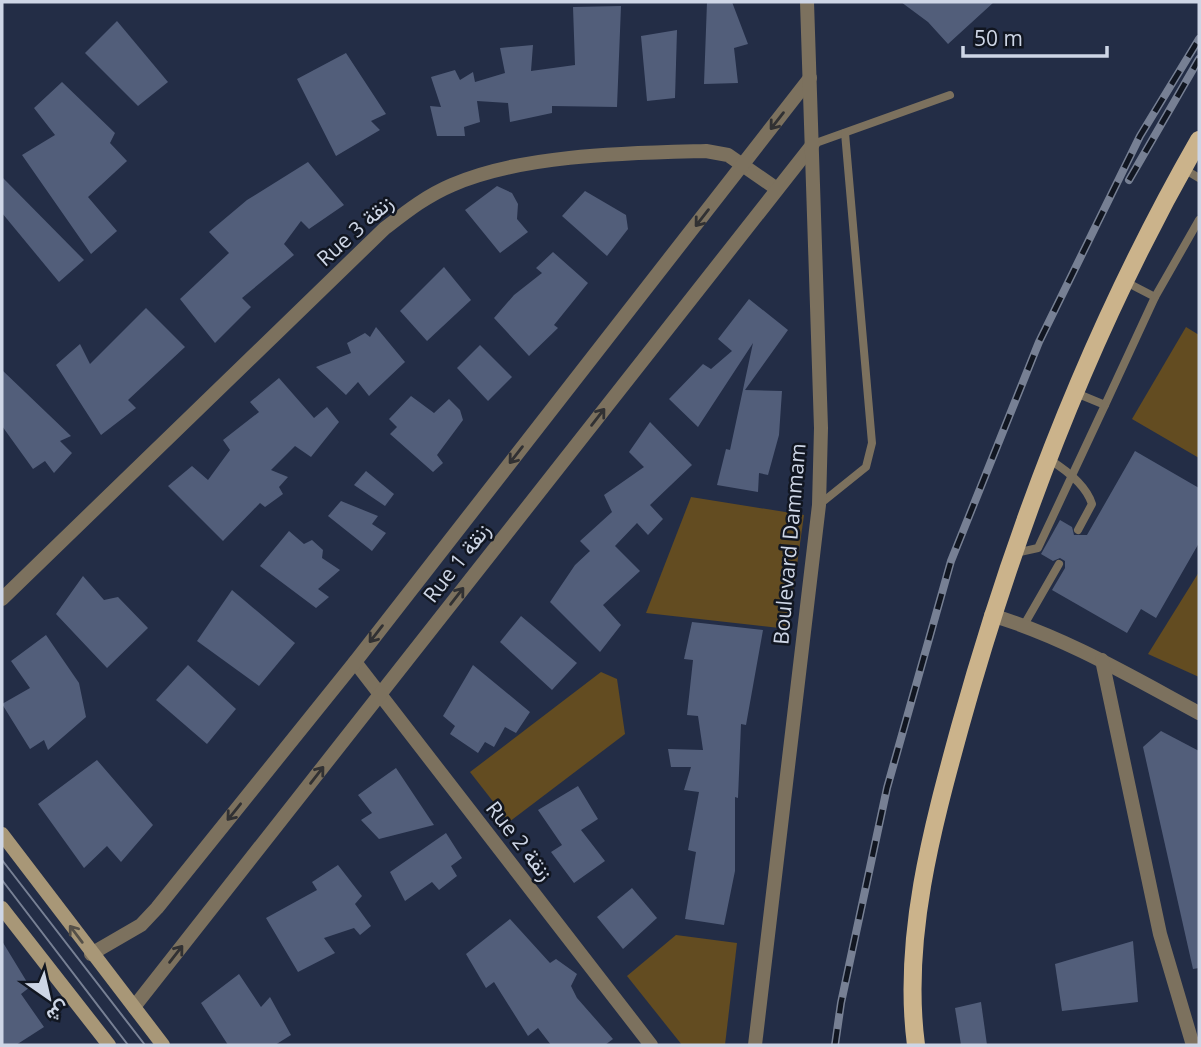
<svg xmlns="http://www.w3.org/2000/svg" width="1201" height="1047" font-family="'Open Sans',Vazirmatn,sans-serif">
<rect width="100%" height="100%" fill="#232d46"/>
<g fill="#634c21">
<polygon points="1186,327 1199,335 1199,458 1132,419"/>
<polygon points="691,497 804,515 788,629 646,613"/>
<polygon points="1199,572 1199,677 1148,654"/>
<polygon points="601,672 617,679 625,734 509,822 470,772"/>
<polygon points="676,935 737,943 725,1045 682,1045 627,976"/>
</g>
<g fill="#525e7a">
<polygon points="707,2 732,2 748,44 734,48 738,83 704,84"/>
<polygon points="901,2 994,2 948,44 928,22"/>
<polygon points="621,6 617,107 552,106 552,113 510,122 508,103 477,101 480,122 464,127 465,136 437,136 430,106 441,107 431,77 455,70 460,80 473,72 475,82 505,73 500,48 533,45 531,71 575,65 573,7"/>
<polygon points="117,21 168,82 138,106 85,53"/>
<polygon points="677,30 675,98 647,101 641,36"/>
<polygon points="346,53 386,114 371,121 380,130 336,156 297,79"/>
<polygon points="62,82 115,133 110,143 127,161 88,197 117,231 91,254 22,155 55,135 34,108"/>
<polygon points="308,162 344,205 309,229 301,221 284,244 294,255 242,298 251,307 215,343 180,299 229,253 209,232 247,200"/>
<polygon points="2,177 84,260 59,282 2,213"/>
<polygon points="497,186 512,193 518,204 517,219 528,232 500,253 465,210"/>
<polygon points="585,191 626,215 628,229 607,256 562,216"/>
<polygon points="553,252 588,283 554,325 558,328 529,356 494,318 514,295 542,273 536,268"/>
<polygon points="444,267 471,300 427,341 400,311"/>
<polygon points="749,299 788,330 745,390 782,391 779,435 768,475 759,473 758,492 717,485 726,449 730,450 753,343 698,427 669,399 703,364 711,369 732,351 718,339"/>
<polygon points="146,308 185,347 128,400 136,408 101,435 56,365 80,344 90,364"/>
<polygon points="376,327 405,362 369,396 358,382 346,395 316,367 351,353 347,343 365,333 370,337"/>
<polygon points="480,345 512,377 488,401 457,368"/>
<polygon points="2,370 71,436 60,441 72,453 54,473 45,461 33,469 2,426"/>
<polygon points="279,378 314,418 327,407 339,422 311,457 295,446 271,470 288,477 279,487 283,494 265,507 260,503 223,541 168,486 192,466 208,480 230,450 223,440 259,412 250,402"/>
<polygon points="411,396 434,413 449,399 460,410 463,420 437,455 443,463 433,472 390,434 397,427 389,419"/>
<polygon points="650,422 692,465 650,505 663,519 648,535 637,523 615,546 640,571 603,605 621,625 600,652 550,602 575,565 590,551 580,541 612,512 604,495 644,467 629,452"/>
<polygon points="1135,451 1199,488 1199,543 1156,618 1141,609 1127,633 1052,590 1065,568 1065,561 1060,558 1053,561 1041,554 1060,520 1072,527 1074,535 1087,535"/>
<polygon points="366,471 394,494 385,506 354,485"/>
<polygon points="341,501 378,516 372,524 386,533 372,551 328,516"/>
<polygon points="289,531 304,544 312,540 323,550 322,558 340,570 318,589 329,597 316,608 260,566"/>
<polygon points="83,576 104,600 118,597 148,628 107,668 56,614"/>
<polygon points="232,590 295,643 259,686 197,641"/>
<polygon points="521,616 577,663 552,690 500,642"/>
<polygon points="692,622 763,630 746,725 741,724 738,798 735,797 735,871 724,925 685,919 696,852 688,850 699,792 684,790 691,767 671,767 668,749 703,750 698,716 687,715 693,660 684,659"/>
<polygon points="46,635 79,683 86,717 48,750 44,740 30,749 2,704 30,688 11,661"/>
<polygon points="188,665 236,709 207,744 156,700"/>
<polygon points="473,665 530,712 516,733 505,727 494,747 485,742 478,753 450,734 455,726 443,716"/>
<polygon points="1161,731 1199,751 1199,968 1193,969 1143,747"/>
<polygon points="97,760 153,825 121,862 107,846 84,868 38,804"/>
<polygon points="396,768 434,825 379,839 361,820 372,813 358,795"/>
<polygon points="578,786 598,819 581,830 605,861 574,883 551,852 562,845 538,810"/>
<polygon points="446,833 462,858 451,866 457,876 439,890 432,882 405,901 390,872"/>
<polygon points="338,865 362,896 355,904 371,926 360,935 354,928 324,938 335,953 298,972 266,918 317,890 312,882"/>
<polygon points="632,888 657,918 623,949 597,917"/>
<polygon points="510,919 550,963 556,959 577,974 571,986 577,998 613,1039 605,1045 551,1045 538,1028 528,1036 494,982 486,988 466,954"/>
<polygon points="2,941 30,987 21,994 44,1027 16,1045 2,1045"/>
<polygon points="1133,941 1138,1002 1062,1011 1055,964"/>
<polygon points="239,974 261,1007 270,997 291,1035 275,1045 228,1045 201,1003"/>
<polygon points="981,1002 987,1045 961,1045 955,1008"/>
</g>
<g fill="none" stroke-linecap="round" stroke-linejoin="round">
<g stroke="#7c715e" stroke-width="8">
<polyline points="813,144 950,95"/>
<polyline points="1184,169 1199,178"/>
<polyline points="1126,282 1155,297 1199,220"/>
<polyline points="1076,393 1105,405 1155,297"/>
<path d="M1050,460C1066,470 1086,485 1092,504L1078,530"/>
<polyline points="820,504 866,467 872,443 845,133"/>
<polyline points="1015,553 1038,548 1105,405"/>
<polyline points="1024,625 1059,564"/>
</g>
<g stroke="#7c715e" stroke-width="14">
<path d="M2,599L384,229C406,212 426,196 452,185C523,154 629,153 706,151L728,155L777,189"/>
<path d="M991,615C1065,637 1132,677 1199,713"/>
<polyline points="1102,660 1160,934 1192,1042"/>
<polyline points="355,662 651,1045"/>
<polyline points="91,954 141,925 157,908 355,662 810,78"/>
<polyline points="134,1007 813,144"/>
</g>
<polyline stroke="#7c715e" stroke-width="14" points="755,1045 819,505 821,428 807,2"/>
<g stroke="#a89777" stroke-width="14">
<polyline points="2,834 163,1045"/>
<polyline points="2,908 109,1045"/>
</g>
<path stroke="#cbb38b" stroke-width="18" d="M916,1045C902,939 932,829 960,727C1016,525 1094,323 1199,140"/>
<g stroke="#778094" stroke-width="2">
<polyline points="2,860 145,1045"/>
<polyline points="2,880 128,1045"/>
</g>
<defs>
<g id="rail">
<polyline points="1129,180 1199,59"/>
<polyline points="835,1045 841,1003 887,788 951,561 1039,342 1140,136 1199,39"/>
</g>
</defs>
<use href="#rail" stroke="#778094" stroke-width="8"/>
<use href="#rail" stroke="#111621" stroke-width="5" stroke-dasharray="16" stroke-linecap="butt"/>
</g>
<defs><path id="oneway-shaft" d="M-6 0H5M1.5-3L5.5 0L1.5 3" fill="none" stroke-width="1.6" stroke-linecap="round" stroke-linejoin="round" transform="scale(1.75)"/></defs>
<g stroke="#313133">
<use href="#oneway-shaft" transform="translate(777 121) rotate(128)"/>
<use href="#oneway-shaft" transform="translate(702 218) rotate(128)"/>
<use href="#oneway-shaft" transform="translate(598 417) rotate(-52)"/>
<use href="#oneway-shaft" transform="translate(516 455) rotate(128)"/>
<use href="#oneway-shaft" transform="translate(457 596) rotate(-52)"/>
<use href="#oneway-shaft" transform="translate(376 634) rotate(128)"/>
<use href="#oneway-shaft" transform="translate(317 775) rotate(-52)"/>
<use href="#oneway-shaft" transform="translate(234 812) rotate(129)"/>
<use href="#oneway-shaft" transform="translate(176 954) rotate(-52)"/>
</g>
<use stroke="#555048" href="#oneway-shaft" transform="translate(76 934) rotate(-127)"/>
<g text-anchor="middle" stroke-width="5" stroke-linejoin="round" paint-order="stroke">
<g font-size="21" fill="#ced6e6" stroke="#111621">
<text transform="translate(355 231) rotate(-42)" y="7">Rue 3 زنقة</text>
<text transform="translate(790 544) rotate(-85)" y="7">Boulevard Dammam</text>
<text transform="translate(457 563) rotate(-52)" y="7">Rue 1 زنقة</text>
<text transform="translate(519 841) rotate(52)" y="7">Rue 2 زنقة</text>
</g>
</g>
<rect width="1201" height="1047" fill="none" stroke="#ced6e6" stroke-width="7"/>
<g transform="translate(49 998) rotate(146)" stroke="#111621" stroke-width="5" paint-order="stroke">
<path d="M0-5L12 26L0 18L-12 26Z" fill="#ced6e6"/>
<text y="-10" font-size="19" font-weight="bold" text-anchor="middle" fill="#ced6e6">ش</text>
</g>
<path d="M963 46v10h144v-10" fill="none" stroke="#ced6e6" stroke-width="3.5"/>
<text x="974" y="46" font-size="21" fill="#ced6e6" stroke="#111621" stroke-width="5" paint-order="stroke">50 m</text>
</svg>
